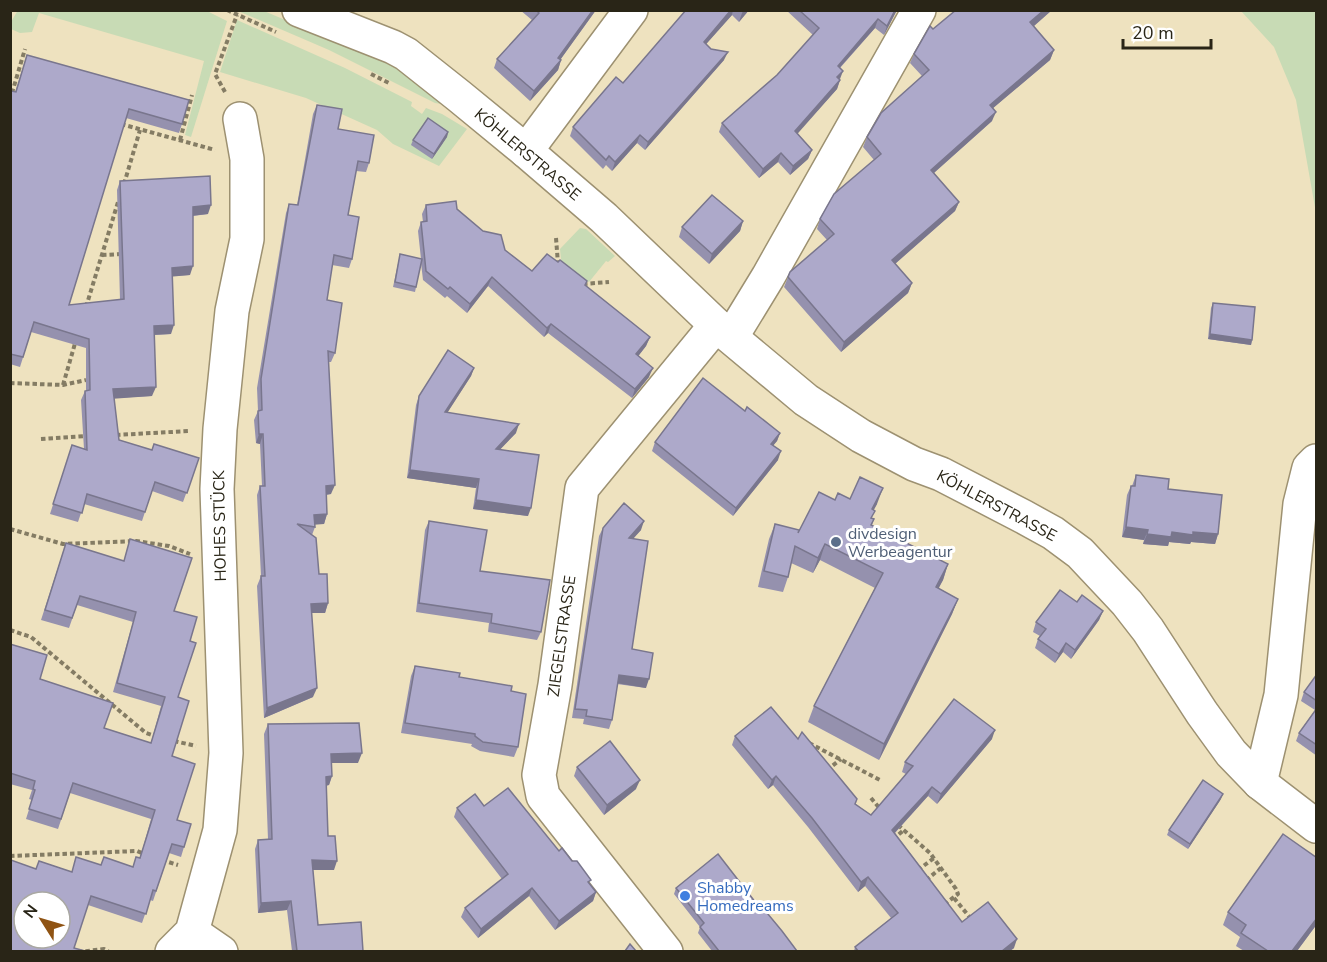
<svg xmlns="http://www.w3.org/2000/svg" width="1327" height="962" font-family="'Nunito Sans',sans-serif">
<rect width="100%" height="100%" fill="#eee2bf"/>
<g fill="#c8dbb5">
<polygon points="18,10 207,11 227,21 191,137 185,135 204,61 39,13 32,32 20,33 11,29 11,22"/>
<polygon points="238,11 264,11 368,55 381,49 443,100 441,104 435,103 329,50"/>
<polygon points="1241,11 1316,11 1316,213 1296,100 1274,47"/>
<polygon points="237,20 345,68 412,102 411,106 422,114 426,108 442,114 467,129 439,166 393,144 377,130 306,98 220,72"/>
<polygon points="580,228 586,229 615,256 608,262 606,261 589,282 562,269 560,249"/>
</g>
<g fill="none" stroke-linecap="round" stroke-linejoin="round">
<defs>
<g id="minor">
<polyline points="299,10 393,47 406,54 459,96 526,151 604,218 716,325 806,400 861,436 914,464 941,474 1024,517 1053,533 1080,553 1127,603 1148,630 1202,713 1231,753 1260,783 1316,826"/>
<polyline points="526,151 631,10"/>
<polyline points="732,336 768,277 919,10"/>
<polyline points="1260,783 1281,695 1300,504 1309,468 1316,461"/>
<polyline points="192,932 221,952"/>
<polyline points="172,952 192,932 220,830 226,753 217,489 220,429 232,311 247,239 247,159 240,119"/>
<polyline points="666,952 543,796 539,775 555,685 582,488 716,325"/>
</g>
</defs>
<use href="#minor" stroke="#9d9171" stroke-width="36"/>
<g stroke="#847c64" stroke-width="4" stroke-dasharray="4.5 3" stroke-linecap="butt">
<polyline points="227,10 276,32"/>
<polyline points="371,74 391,84"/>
<polyline points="225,92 215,74 237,15"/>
<polyline points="12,93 25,49"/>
<polyline points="121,124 215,150"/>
<polyline points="180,140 192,95"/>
<polyline points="124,184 140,130"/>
<polyline points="556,238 558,264"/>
<polyline points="102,255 123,254"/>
<polyline points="583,284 609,282"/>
<polyline points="86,307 118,202"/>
<polyline points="10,383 63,385 86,380"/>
<polyline points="63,385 76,340"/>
<polyline points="116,435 189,431"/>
<polyline points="41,439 87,436"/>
<polyline points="10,529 63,544 136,541 169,546 190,554"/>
<polyline points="10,630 31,637 146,733 155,736"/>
<polyline points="174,741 196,746"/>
<polyline points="809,743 880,780"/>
<polyline points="827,770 841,759"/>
<polyline points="871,798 881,810"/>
<polyline points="898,825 930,853 956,889 958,894 945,904"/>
<polyline points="893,839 904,830"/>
<polyline points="10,856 137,851 144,854"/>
<polyline points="162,860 178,865"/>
<polyline points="918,870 934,858"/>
<polyline points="926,880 941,868"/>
<polyline points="954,898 972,920"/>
<polyline points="78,952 104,949 109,952"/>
</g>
<use href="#minor" stroke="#fff" stroke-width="33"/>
</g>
<g fill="#9591ae">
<polygon points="520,10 596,10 560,60 561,60 558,70 530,101 494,68 497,59 532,20"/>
<polygon points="686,10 749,10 739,22 732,15 706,44 724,60 645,150 637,143 612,171 606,165 603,169 570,136 573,127 623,83"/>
<polygon points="786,10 897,10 884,35 875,28 840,68 840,80 837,89 797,133 812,150 808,159 790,175 778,162 759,178 719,132 722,123 777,75 813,35"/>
<polygon points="956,10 1052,10 1034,26 1054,50 1050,60 993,108 992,121 934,173 959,202 955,211 895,264 912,283 908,293 841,352 784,287 788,277 827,240 817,229 820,219 874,160 863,147 867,137 922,76 910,63 914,54 933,29"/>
<polygon points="27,55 182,124 179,133 126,118 69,305 120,300 117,190 120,181 208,214 193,216 190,275 172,276 171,334 154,335 152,396 114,398 119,440 152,450 199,458 183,502 152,491 142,521 84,504 78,522 50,514 69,455 84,449 81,400 85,391 86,391 86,348 31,332 20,367 10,364 10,93 15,92"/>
<polygon points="317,105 369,163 366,172 356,171 348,215 352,259 349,268 332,265 327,300 335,353 331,362 328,362 331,494 326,495 327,514 324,524 315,524 315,527 312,535 319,574 328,603 325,613 312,613 313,697 264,718 257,586 261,576 257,495 260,486 262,486 260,444 256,443 254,420 258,411 257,388 286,213 289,204 297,205 313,114"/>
<polygon points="448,132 447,137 432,159 411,145 413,140"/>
<polygon points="426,205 457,209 505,250 532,271 558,262 587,281 586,286 650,337 646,346 638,356 649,377 632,398 548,333 544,337 488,286 467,313 447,296 445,298 423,280 421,263 415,292 393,287 400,254 421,259 418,231 421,222 423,222 422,214"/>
<polygon points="743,221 740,231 709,264 679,237 682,227"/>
<polygon points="1213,303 1252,340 1251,345 1208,339 1211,308"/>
<polygon points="474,368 471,376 447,413 516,433 500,449 528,516 473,509 476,488 407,478 416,405 419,396"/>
<polygon points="745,411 780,433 777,441 773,445 778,460 733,516 652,451 655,442"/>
<polygon points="1136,475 1168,489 1218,534 1215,544 1191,542 1190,544 1169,542 1168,546 1143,544 1144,540 1122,537 1127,495 1131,486 1132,486"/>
<polygon points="850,499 877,504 873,510 872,518 874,519 872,525 948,564 943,580 938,588 958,599 952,614 879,760 808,722 814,706 875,588 820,560 813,573 791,563 788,577 783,592 758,587 769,539 775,524 798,533 835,500"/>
<polygon points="429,521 480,571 541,632 537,640 488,632 489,623 416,612 425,530"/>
<polygon points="603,528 641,530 633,538 632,649 646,688 617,684 612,720 609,729 583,724 584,719 572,718 599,536"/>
<polygon points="130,539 174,611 190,641 178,697 172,756 177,820 184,847 181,857 169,853 153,901 150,900 142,923 88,905 10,951 36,869 71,872 101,865 133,867 136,857 140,858 151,819 70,793 58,829 26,819 32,800 29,799 32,790 10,784 10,644 40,679 104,728 151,743 161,706 113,692 133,622 77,605 69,628 41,620 63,552 124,561"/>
<polygon points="1077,602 1103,611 1099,620 1071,659 1063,652 1055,663 1035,648 1038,639 1040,636 1033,632 1036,622"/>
<polygon points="415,666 511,691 518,747 514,757 480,751 471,746 472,744 401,733 411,676"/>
<polygon points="1317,674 1317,756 1296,741 1299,733 1315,710 1301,701 1304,692"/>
<polygon points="268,724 358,763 332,763 332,776 329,785 326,786 328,836 334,870 313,870 318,925 363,951 292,951 287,910 258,913 255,849 258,840 268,839 264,734"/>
<polygon points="735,736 798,739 856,804 871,815 906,774 902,772 905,762 992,739 937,804 928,796 895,833 962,922 1014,948 1010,951 854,951 855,947 891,918 865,886 858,892 808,827 773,785 768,789 732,745"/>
<polygon points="577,767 636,789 604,815 574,776"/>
<polygon points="1221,799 1188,849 1167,835 1169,830"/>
<polygon points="484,806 559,851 590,884 596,892 593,901 555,930 529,896 478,938 461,917 465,908 502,879 454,817 457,808"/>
<polygon points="1317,858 1317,924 1297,951 1244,951 1236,946 1240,937 1223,925 1228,912"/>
<polygon points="676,888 756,903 797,951 712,951 698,933 700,927 674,894"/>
</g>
<g fill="#79768d">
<polygon points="593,10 596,10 555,67 558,58"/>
<polygon points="731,10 733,10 732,15 700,51 704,42"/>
<polygon points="744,10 749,10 739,22 742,13"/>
<polygon points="895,10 897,10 884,35 887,26"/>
<polygon points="1044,10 1052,10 1027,32 1030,22"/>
<polygon points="878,19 875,28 834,74 838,66"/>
<polygon points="1054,50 1050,60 986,114 990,105"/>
<polygon points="728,52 724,60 645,150 648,142"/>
<polygon points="561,60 558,70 530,101 534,91"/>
<polygon points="843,71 840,79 837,77"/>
<polygon points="840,80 837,89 792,140 795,131"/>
<polygon points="996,112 992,121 927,179 931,170"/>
<polygon points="448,132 447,137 432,159 434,154"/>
<polygon points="640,135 637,143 612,171 615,162"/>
<polygon points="812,150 808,159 790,175 793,166"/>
<polygon points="781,153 778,162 759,178 763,169"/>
<polygon points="959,202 955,211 888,270 892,260"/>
<polygon points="211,205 208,214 190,216 193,207"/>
<polygon points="743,221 740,231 709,264 712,254"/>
<polygon points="193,266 190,275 168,277 172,268"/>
<polygon points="492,277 488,286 467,313 470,304"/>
<polygon points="912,283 908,293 841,352 844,342"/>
<polygon points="551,324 548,333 544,337 547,328"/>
<polygon points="174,325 171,334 151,335 154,326"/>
<polygon points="1210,334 1252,340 1251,345 1208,339"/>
<polygon points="650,337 646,346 633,363 636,354"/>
<polygon points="474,368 471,376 442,421 445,412"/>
<polygon points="653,368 649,377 632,398 635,389"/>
<polygon points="156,387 152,396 110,399 113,389"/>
<polygon points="519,424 516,433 493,457 496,449"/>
<polygon points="780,433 777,441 768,452 771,444"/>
<polygon points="259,434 263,434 260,444 256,443"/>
<polygon points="781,451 778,460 733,516 736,508"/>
<polygon points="410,470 479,479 476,488 407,478"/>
<polygon points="335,485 331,494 323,495 326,486"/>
<polygon points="883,488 877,504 866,525 872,509"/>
<polygon points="476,500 531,508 528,516 473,509"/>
<polygon points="327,514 324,524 311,525 314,515"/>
<polygon points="644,521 641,530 626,547 629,538"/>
<polygon points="1126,527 1148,530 1144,540 1122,537"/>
<polygon points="1193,532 1218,534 1215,544 1191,542 1190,544 1169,542 1168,546 1143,544 1147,534"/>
<polygon points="825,544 820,560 813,573 818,558"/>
<polygon points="948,564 943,580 931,603 936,587"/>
<polygon points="958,599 952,614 879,760 884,744"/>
<polygon points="328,603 325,613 308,613 311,604"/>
<polygon points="1103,611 1099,620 1071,659 1075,650"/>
<polygon points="1066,643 1063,652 1055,663 1059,654"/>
<polygon points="619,675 649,679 646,688 616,683"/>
<polygon points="317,688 313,697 264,718 267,708"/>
<polygon points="995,730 992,739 937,804 941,794"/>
<polygon points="362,753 358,763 327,763 331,754"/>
<polygon points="332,776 329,785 322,786 326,777"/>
<polygon points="776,776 773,785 768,789 772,780"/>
<polygon points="640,780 636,789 604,815 607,805"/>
<polygon points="932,787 928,796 889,839 892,830"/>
<polygon points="1223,794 1221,799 1188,849 1190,844"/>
<polygon points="312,860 337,861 334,870 309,870"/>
<polygon points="868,877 865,886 858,892 861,882"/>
<polygon points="532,888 529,896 478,938 481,929"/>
<polygon points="596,892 593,901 555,930 559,921"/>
<polygon points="291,901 287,910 258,913 261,903"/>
<polygon points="1317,918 1317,924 1297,951 1292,951"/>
<polygon points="1017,939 1014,948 1010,951 1002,951"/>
</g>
<g fill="#ada9ca" stroke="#79768d" stroke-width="1.5" fill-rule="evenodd">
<polygon points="536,10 593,10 558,58 561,60 534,91 497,59 539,13"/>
<polygon points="686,10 731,10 704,42 711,49 728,52 648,142 640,135 615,162 609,156 606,160 573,127 616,77 623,83"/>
<polygon points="799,10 895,10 887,26 878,19 838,66 843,71 837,77 840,80 795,131 812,150 793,166 781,153 763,169 722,123 777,75 819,28"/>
<polygon points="956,10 1044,10 1030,22 1054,50 990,105 996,112 931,170 959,202 892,260 912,283 844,342 788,277 790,272 834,234 820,219 834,194 881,154 867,137 881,113 929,70 914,54 930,26 933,29"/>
<polygon points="27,55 189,100 182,124 129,109 69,305 124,299 120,181 210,176 211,205 193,207 193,266 172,268 174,325 154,326 156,387 113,389 119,440 152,450 154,444 199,458 187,493 155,482 145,512 87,494 82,513 53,504 72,445 87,450 85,391 90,390 89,339 34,322 23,357 10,354 10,94 11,91 16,92"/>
<polygon points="317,105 342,109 338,129 374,135 369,163 358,161 348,215 359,217 352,259 334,255 327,300 342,303 335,353 328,351 335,485 326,486 327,514 314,515 315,527 297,524 316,538 319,574 327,574 328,603 311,604 317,688 267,708 261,576 265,576 260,486 265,486 263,434 259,434 258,411 262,410 261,379 289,204 298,205"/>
<polygon points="428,118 448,132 434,154 413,140"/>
<polygon points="712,195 743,221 712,254 682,227"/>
<polygon points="456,201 457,209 483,231 501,235 505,250 532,271 547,254 558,262 560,260 587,281 585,285 650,337 636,354 653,368 635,389 551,324 547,328 492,277 470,304 450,287 448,289 426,271 421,222 427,221 426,205"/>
<polygon points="400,254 422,259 416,287 395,282"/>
<polygon points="1213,303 1255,307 1252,340 1210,334"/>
<polygon points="448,350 474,368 445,412 519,424 496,449 539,455 531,508 476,500 479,479 410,470 419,396"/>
<polygon points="703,378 745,411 747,407 780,433 771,444 781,451 736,508 655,442"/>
<polygon points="1136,475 1169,479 1168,489 1222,495 1218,534 1193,532 1193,535 1172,532 1171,537 1147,534 1148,530 1126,527 1131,486 1135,486"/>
<polygon points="860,477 883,488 872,509 875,511 871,518 874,519 871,525 948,564 936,587 958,599 884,744 814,706 883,573 825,544 818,558 795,546 788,577 764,571 775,524 799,530 798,533 819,492 835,500 838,493 850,499"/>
<polygon points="624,503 644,521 629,538 648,541 632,649 653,653 649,679 619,675 612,720 586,716 587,710 575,709 603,528"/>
<polygon points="429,521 487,530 480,571 550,580 541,632 491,623 492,614 419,603"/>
<path d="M130,539L192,558L174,611L197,617L190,641L196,643L178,697L189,701L172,756L195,764L177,820L191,824L184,847L172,844L156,891L153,890L146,914L91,896L74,948L85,951H10L11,860L36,869L39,861L72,872L76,857L101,865L104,857L133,867L136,857L140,858L155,810L73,783L61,819L29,809L35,790L33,789L35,781L10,773V644L47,655L40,679L113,703L104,728L151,743L165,697L117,683L136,612L80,596L72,618L45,610L66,543L124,561ZM24,902H60V938H24Z"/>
<polygon points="1060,590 1077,602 1082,595 1103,611 1075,650 1066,643 1059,654 1038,639 1046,629 1036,622"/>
<polygon points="415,666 460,673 459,677 512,686 511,691 526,694 518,747 483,742 475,736 475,734 405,723"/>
<polygon points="1317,674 1317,701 1304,692"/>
<polygon points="954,699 995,730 941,794 932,787 892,830 962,922 988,902 1017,939 1002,951 858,951 855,947 898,913 868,877 861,882 812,818 776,776 772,780 735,736 771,707 798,739 802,732 857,799 855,804 871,815 913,766 905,762"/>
<polygon points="1317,708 1317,745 1299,733"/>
<polygon points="359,723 362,753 331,754 332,776 326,777 328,836 335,836 337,861 312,860 318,925 361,922 363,951 297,951 291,901 261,903 258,840 272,839 268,724"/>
<polygon points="610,741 640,780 607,805 577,767"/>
<polygon points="1203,780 1223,794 1190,844 1169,830"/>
<polygon points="508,788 559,851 562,848 572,861 577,861 591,880 588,882 596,892 559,921 532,888 481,929 465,908 508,874 457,808 475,794 484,806"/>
<polygon points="1283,834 1317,858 1317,918 1292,951 1268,951 1241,933 1246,925 1228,912"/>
<polygon points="718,854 756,903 758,902 782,931 797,951 719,951 700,927 704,923 676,888"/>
<polygon points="630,944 636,951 625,951"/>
</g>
<circle fill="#5c6f8a" stroke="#fff" stroke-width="2" cx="836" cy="542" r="6"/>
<circle fill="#3f7fe0" stroke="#fff" stroke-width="2" cx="685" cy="896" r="6"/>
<g text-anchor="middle" stroke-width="6" stroke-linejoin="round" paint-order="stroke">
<g font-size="16" fill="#292517" stroke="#fff">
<text transform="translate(528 154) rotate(40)" y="6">KÖHLERSTRASSE</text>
<text transform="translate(997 505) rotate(28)" y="6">KÖHLERSTRASSE</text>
<text transform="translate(219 526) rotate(-91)" y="6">HOHES STÜCK</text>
<text transform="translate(561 636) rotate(-82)" y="6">ZIEGELSTRASSE</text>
</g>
<g font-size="16" fill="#4e5e75" stroke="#fff" text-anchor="start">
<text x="848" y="539">divdesign<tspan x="848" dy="18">Werbeagentur</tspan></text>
</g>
<g font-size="16" fill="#366cbe" stroke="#fff" text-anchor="start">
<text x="697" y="893">Shabby<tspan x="697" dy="18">Homedreams</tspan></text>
</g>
</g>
<rect width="1327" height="962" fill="none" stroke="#292517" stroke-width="24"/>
<g transform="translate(42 920) rotate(307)"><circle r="28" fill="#ffffff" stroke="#a9a8a2" stroke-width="1.5"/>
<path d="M0-4.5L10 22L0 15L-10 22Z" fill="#8f5313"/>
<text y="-9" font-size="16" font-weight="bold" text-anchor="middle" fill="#292517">N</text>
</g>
<path d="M1123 39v9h88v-9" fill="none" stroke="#292517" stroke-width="3"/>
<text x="1132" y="39" font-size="18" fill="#292517" stroke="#ffffff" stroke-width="4.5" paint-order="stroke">20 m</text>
</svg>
